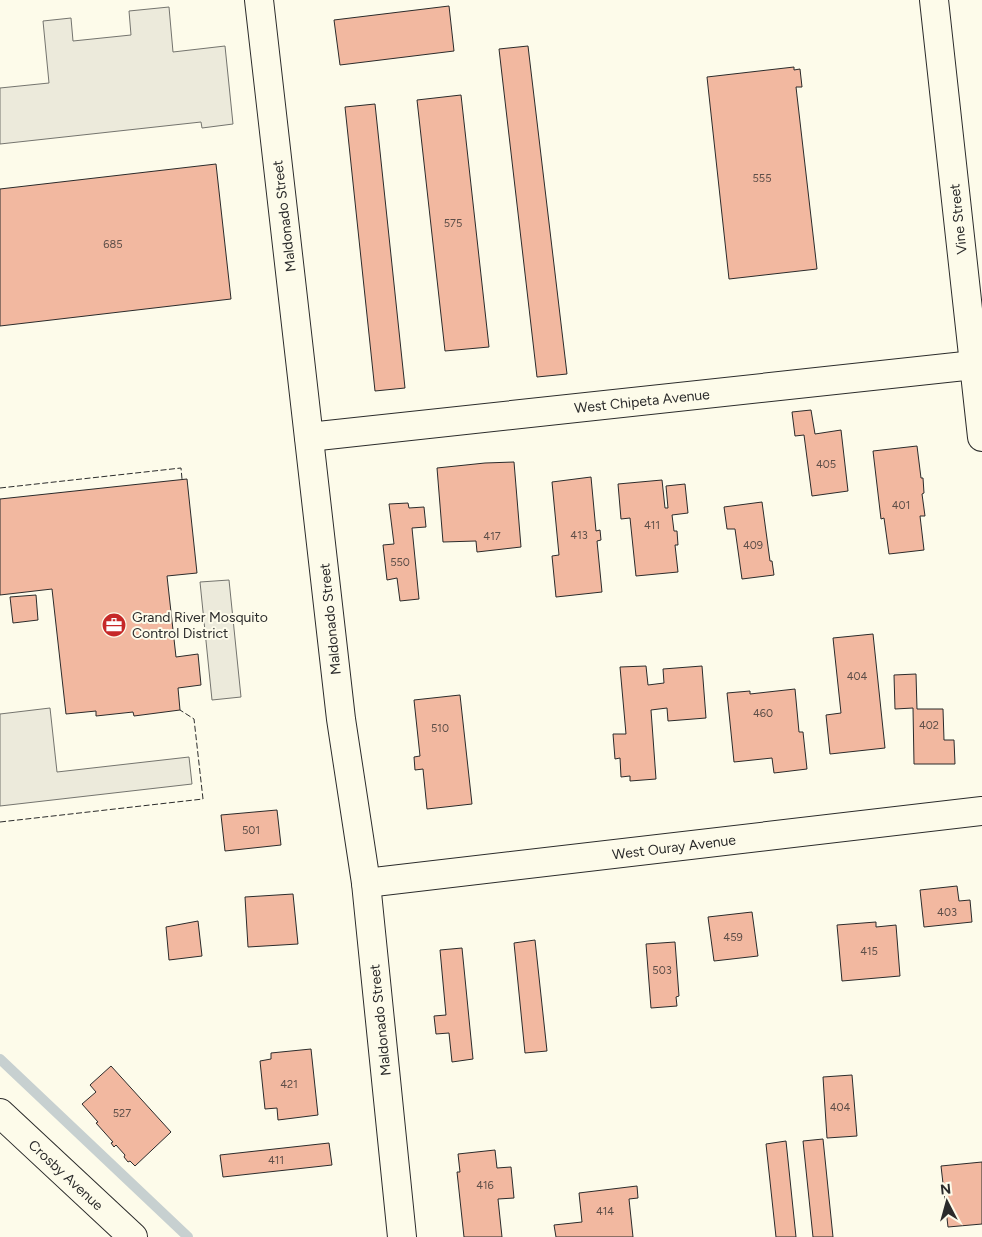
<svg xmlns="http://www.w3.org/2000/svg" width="982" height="1237" font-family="Figtree,sans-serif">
<rect width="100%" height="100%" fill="#fdfbea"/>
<g fill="#eceadb" stroke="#74746e">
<polygon points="169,7 173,52 225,46 233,124 202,128 201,122 0,144 0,88 49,83 43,21 71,18 73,41 131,35 129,11"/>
<polygon points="229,580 241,697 212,700 200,582"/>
<polygon points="50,708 57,772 189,757 192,784 0,806 0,714"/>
</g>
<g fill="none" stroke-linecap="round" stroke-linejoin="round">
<polyline stroke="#c7d0d0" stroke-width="10" points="0,1059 188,1237"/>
</g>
<g fill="#f2b8a0" stroke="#2b2b2b">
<polygon points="449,6 454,51 340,65 334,20"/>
<polygon points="528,46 567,374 537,377 499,49"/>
<polygon points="794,67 794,70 800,69 802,87 796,87 817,269 729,279 707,77"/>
<polygon points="461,95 489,347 445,351 417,100"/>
<polygon points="375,104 405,388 375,391 345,107"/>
<polygon points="216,164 231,299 0,326 0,189"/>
<polygon points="811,410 815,434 841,430 848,491 812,496 804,435 795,436 792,412"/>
<polygon points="917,446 921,478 923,478 924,493 922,494 925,516 920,516 924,550 889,554 884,518 881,519 873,451"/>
<polygon points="514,462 521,547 477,552 476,541 443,542 437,468 485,463"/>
<polygon points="591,477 596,531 600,530 601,540 597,541 602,592 556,597 552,556 559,555 552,482"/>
<polygon points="187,479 197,573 167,576 176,657 198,654 201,685 178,688 180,710 134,716 133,712 96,716 96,711 66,714 52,589 0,595 0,499"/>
<polygon points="662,480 665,508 668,508 666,486 685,484 688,513 672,515 674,531 677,531 678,545 675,545 678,572 636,576 630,518 621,519 618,484"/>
<polygon points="762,502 770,561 772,561 774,575 742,579 735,529 727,529 724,507"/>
<polygon points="408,503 409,508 424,507 426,527 412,528 419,599 400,601 397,578 387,580 383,545 394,544 389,504"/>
<polygon points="36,595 38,620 13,623 10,597"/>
<polygon points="873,634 885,748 830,754 826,715 841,713 833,638"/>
<polygon points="646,666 648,685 664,683 663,669 702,666 706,718 668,721 667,708 651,710 656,779 630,781 630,776 621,777 620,758 615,759 613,734 626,734 620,667"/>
<polygon points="916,674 917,709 943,709 944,740 954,740 955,764 914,764 913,708 895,709 894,675"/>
<polygon points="795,689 799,732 803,732 807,769 774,773 772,758 734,762 727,693 750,691 750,694"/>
<polygon points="460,695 472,804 427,809 423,769 415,770 414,757 420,756 414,700"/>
<polygon points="277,810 281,845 225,851 221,815"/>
<polygon points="957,886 959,901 970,900 972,922 924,927 920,890"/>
<polygon points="293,894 298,944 248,947 245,897"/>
<polygon points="752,912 758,956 714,961 708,917"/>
<polygon points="198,921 202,956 169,960 166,927"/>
<polygon points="876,922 876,927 896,925 900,976 842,981 837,925"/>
<polygon points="535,940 547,1051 525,1053 514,943"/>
<polygon points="675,942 679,996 676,997 677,1006 651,1008 646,944"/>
<polygon points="462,948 473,1059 452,1062 449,1033 436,1034 434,1016 446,1015 440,950"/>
<polygon points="311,1049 318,1115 278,1120 277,1108 265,1109 260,1061 271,1059 271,1053"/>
<polygon points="111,1066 171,1132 135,1166 130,1161 128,1162 124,1157 125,1155 116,1145 114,1147 111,1143 113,1142 96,1123 98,1122 82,1104 96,1092 90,1085"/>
<polygon points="852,1075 857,1136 827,1138 823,1077"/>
<polygon points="823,1139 833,1237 813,1237 803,1141"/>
<polygon points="786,1141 796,1237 776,1237 766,1144"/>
<polygon points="329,1143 332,1165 223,1177 220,1155"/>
<polygon points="495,1150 497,1168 511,1167 514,1198 498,1199 502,1237 464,1237 457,1172 460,1172 458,1154"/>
<polygon points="982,1162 982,1224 948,1227 941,1166"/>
<polygon points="637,1186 638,1198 629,1199 633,1237 556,1237 554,1225 582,1222 579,1193"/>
</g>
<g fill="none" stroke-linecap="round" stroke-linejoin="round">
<defs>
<g id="minor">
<polyline points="259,0 341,719 366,883 402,1237"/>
<polyline points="934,0 982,437"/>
<polyline points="309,437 974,365"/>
<polyline points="366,883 982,811"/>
</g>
<polyline id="tertiary" points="0,1113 133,1237"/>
</defs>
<use href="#minor" stroke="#2b2b2b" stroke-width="30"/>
<use href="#tertiary" stroke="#2b2b2b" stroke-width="30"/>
<use href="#minor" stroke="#fdfbea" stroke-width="28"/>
<use href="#tertiary" stroke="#fdfbea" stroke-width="28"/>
<g stroke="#2b2b2b" stroke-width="1" stroke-dasharray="6 2.5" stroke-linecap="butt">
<polyline points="0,488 181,468 182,479"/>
<polyline points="0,822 203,799 194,719 180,710"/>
</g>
</g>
<defs>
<symbol id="office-disc" viewBox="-11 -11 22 22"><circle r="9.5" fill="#c62828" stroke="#fdfbea"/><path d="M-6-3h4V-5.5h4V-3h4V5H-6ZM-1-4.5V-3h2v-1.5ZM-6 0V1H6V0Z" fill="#fff"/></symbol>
</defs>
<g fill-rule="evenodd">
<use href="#office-disc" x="100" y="611" width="28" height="28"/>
</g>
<g text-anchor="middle" stroke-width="4" stroke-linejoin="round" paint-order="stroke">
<g font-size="11" fill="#5d4e48">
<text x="762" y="182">555</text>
<text x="453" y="227">575</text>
<text x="113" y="248">685</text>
<text x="826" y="468">405</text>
<text x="901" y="509">401</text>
<text x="652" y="529">411</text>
<text x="579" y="539">413</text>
<text x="492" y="540">417</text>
<text x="753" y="549">409</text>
<text x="400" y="566">550</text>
<text x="857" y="680">404</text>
<text x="763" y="717">460</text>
<text x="929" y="729">402</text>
<text x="440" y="732">510</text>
<text x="251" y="834">501</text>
<text x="947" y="916">403</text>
<text x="733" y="941">459</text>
<text x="869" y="955">415</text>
<text x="662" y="974">503</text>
<text x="289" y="1088">421</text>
<text x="840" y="1111">404</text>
<text x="122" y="1117">527</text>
<text x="276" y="1164">411</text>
<text x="485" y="1189">416</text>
<text x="605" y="1215">414</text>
</g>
<g font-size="14" fill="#2b2b2b" stroke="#fdfbea">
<text transform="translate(284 216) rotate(-97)" y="5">Maldonado Street</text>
<text transform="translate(958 219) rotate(-96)" y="5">Vine Street</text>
<text transform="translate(642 401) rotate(-6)" y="5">West Chipeta Avenue</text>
<text transform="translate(330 619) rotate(-96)" y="5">Maldonado Street</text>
<text transform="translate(674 847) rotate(-7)" y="5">West Ouray Avenue</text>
<text transform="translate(380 1020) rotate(-96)" y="5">Maldonado Street</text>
<text transform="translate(66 1175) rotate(43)" y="5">Crosby Avenue</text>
</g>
<g font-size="14" fill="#2b2b2b" stroke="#fdfbea" text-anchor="start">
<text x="132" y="622">Grand River Mosquito<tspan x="132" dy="16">Control District</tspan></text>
</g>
</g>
<g transform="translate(947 1202) rotate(354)" stroke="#fdfbea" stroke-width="4" paint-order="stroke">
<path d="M0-4L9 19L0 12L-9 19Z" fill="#2b2b2b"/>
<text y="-8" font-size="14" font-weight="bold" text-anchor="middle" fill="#2b2b2b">N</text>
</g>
</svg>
